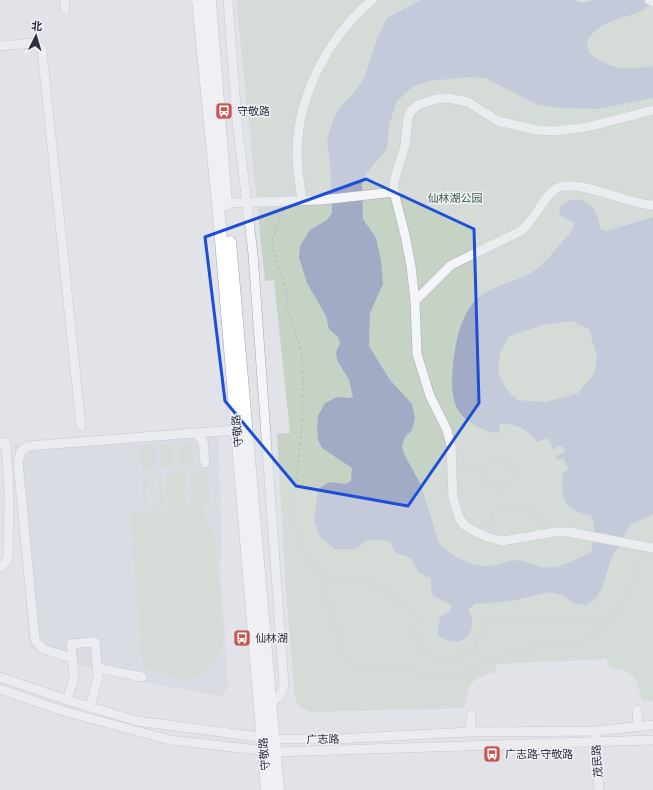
<svg xmlns="http://www.w3.org/2000/svg" width="653" height="790" font-family="'Sofia Sans Condensed','Noto Sans SC',sans-serif">
<rect width="100%" height="100%" fill="#e2e3e9"/>
<polygon fill="#d0d2db" points="212,429 218,435 222,540 220,562 228,686 226,692 219,696 114,676 34,650 30,647 29,640 14,444"/>
<g fill="#c5d2c4" fill-rule="evenodd">
<path d="M236,0H653V701H642C635,676 637,672 609,667L607,659L497,664L496,672C472,678 467,683 465,708L310,712L300,708L295,699L285,579L277,434L290,433L274,280L265,281Z"/>
<polygon points="178,443 192,443 193,465 180,465"/>
<polygon points="173,444 174,467 161,468 160,445"/>
<polygon points="154,445 155,469 142,470 141,446"/>
<polygon points="207,470 210,504 192,505 190,472"/>
<polygon points="184,472 186,506 168,507 166,473"/>
<path d="M150,475L158,476C167,485 167,512 150,509C141,502 139,480 150,475ZM150,478H155L159,482L160,502L155,506H150C145,500 144,483 150,478Z"/>
<path d="M204,506L206,525L214,532L224,637C221,653 208,679 188,679C174,678 157,671 143,668L130,512Z"/>
</g>
<path fill="#a1abc5" fill-rule="evenodd" d="M421,0H573L584,3L593,0H653V3C632,22 605,13 587,41L589,53C611,70 625,70 653,66V98L597,109L562,108L538,105L485,78L469,77L430,81L414,86L397,101L389,125L387,149L365,175L362,184L363,219L376,238L381,261L383,284L370,313L369,346L390,380L412,404L415,419L412,430L405,437L402,446L404,454L421,485L439,543C455,559 474,569 497,565C503,563 509,560 515,560C525,560 532,565 542,567C559,570 576,559 591,552C595,540 596,526 591,515C564,511 560,498 563,472L569,470L563,458L558,460L556,456L565,452L562,445L553,449L548,438L537,442C525,428 518,424 500,424L499,433C485,433 463,421 457,408C450,393 452,372 454,356C457,337 461,318 473,303C487,286 511,284 529,274C543,267 552,253 562,242C567,236 574,231 574,222C531,209 596,176 600,229L607,231L653,217V514L630,525L611,559L602,588L595,599L586,605L575,604L562,595L550,592L512,601L475,604L468,609C482,635 458,651 437,635L440,617L450,611L452,605L433,596L431,589V578L419,573C416,569 415,563 411,559C402,550 397,562 391,543L384,540H368L356,549H335L320,537L314,520L318,489L329,482L346,484L351,481L352,468L322,448L318,440L317,427L318,416L325,403L337,397L351,398L353,396L349,380L337,360L336,352L340,343L338,337L329,329L326,316L307,283L299,257L300,246L310,230L327,220L332,213L330,160L327,141L334,117L341,106L353,94L364,79L377,39L387,18ZM572,321L589,329L597,357L594,374L577,394L545,402L517,400L506,389L498,373L500,353L509,336L543,325Z"/>
<g fill="none" stroke-linecap="round" stroke-linejoin="round">
<defs>
<g id="minor">
<polyline points="65,0 65,9"/>
<polyline points="228,0 237,122 253,254 284,686 280,696 271,703"/>
<polyline points="649,0 653,2"/>
<polyline points="0,46 34,43 42,50 81,426"/>
<polyline points="653,110 587,127 555,131 537,130 498,121 468,102 448,98 436,99 418,105 411,111 408,118 405,146 394,181 394,192 405,235 411,266 415,301 417,354 430,396 447,430 451,446 453,498 459,517 464,525 474,531 487,537 502,541 555,532 569,532 653,548"/>
<path d="M302,200C300,185 297,170 297,154C297,97 328,37 372,0"/>
<polyline points="226,203 322,200 394,192"/>
<path d="M415,301L451,265L521,231C535,219 541,201 554,190C572,175 628,205 653,205"/>
<polyline points="195,433 237,430"/>
<polyline points="0,443 6,442 9,490 8,559 0,568"/>
<polyline points="72,658 43,649 35,640 18,462 21,451 28,446 195,433 203,441 205,463"/>
<polyline points="97,668 142,677"/>
<polyline points="0,677 67,700 137,721 274,739 336,739 470,732 595,731 653,725"/>
<polyline points="0,689 63,711 170,740 275,752 653,740"/>
<polyline points="67,700 74,678 71,644 95,642 98,678 90,707"/>
<polyline points="637,710 638,726"/>
<polyline points="470,732 471,715"/>
<polyline points="595,737 599,790"/>
</g>
<g id="major">
<polyline points="198,0 218,204 267,790"/>
<polyline points="210,0 226,204"/>
<polyline points="230,242 278,790"/>
</g>
</defs>
<use href="#minor" stroke="#a8a9b3" stroke-width="10"/>
<use href="#major" stroke="#a2a6b4" stroke-width="13"/>
<g stroke="#bcbec4" stroke-width="1.5" stroke-dasharray="3 3" stroke-linecap="butt">
<path d="M284,209L272,241L273,252L283,278L287,293V305L302,355L303,376L302,426L293,512C296,538 308,573 337,579C351,581 370,581 382,588C393,594 403,604 414,612L417,616C416,625 414,635 418,644C426,663 459,661 473,649C480,642 481,633 485,624L491,622L549,621L574,624L610,617"/>
<circle cx="499" cy="473" r="15"/>
<polyline points="461,462 484,469"/>
<path d="M485,528C488,523 491,516 496,512C512,499 536,504 540,526"/>
<path d="M320,571C320,585 325,592 329,604C335,626 339,645 349,665L361,670H397L452,676C472,674 473,665 487,660C496,657 505,656 514,654C525,651 535,646 546,645C555,644 565,645 574,643C610,634 633,587 642,554"/>
</g>
<use href="#minor" stroke="#f4f5f8" stroke-width="9"/>
<use href="#major" stroke="#fff" stroke-width="12"/>
</g>
<path d="M0 0H653V790H0ZM366,179L474,229L479,403L408,506L296,486L225,401L205,237Z" fill="#e2e3e9" fill-opacity=".55" fill-rule="evenodd"/>
<path fill="none" stroke="#1d4ed8" stroke-width="3" stroke-linejoin="round" d="M366,179L474,229L479,403L408,506L296,486L225,401L205,237Z"/>
<defs>
<symbol id="bus-square" viewBox="-11 -11 22 22"><rect x="-9" y="-9" width="18" height="18" rx="4" fill="#c15a54" stroke="#f1f3f7"/><path d="M-5-6H5V4H4V6H2V4H-2V6H-4V4H-5ZM-3.5-4V0h7V-4ZM-3.5 1.2v1.5H-2V1.2ZM2 1.2v1.5H3.5V1.2Z" fill="#fff"/></symbol>
</defs>
<g fill-rule="evenodd">
<use href="#bus-square" x="214" y="101" width="20" height="20"/>
<use href="#bus-square" x="232" y="628" width="20" height="20"/>
<use href="#bus-square" x="482" y="744" width="20" height="20"/>
</g>
<g text-anchor="middle" stroke-width="3" stroke-linejoin="round" paint-order="stroke">
<g font-size="11" fill="#2c2f3f" stroke="#f1f3f7" text-anchor="start">
<text x="237" y="115">守敬路</text>
<text x="255" y="642">仙林湖</text>
<text x="505" y="758">广志路·守敬路</text>
</g>
<g font-size="11" fill="#3a5a3b" stroke="#f1f3f7">
<text x="455" y="202">仙林湖公园</text>
</g>
<g font-size="11" fill="#2c2f3f" stroke="#f1f3f7">
<text transform="translate(237 431) rotate(-95)" y="4">守敬路</text>
<text transform="translate(323 739) rotate(-1)" y="4">广志路</text>
<text transform="translate(264 754) rotate(-94)" y="4">守敬路</text>
<text transform="translate(597 761) rotate(-94)" y="4">茂民路</text>
</g>
</g>
<g transform="translate(36 36) rotate(5)" stroke="#f1f3f7" stroke-width="3" paint-order="stroke">
<path d="M0-3L7 15L0 10L-7 15Z" fill="#2c2f3f"/>
<text y="-6" font-size="11" font-weight="bold" text-anchor="middle" fill="#2c2f3f">北</text>
</g>
</svg>
